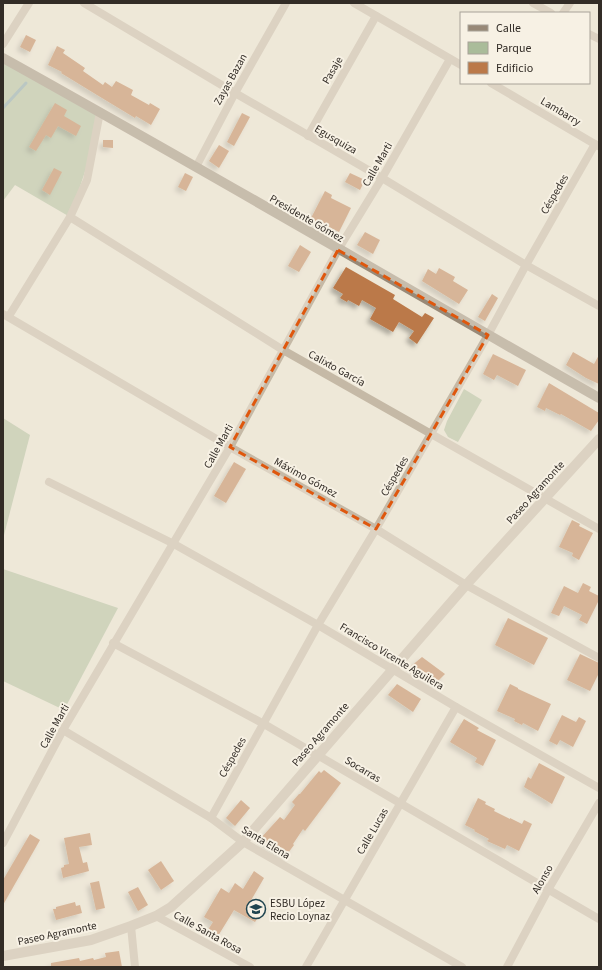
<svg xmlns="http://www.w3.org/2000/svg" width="602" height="970" font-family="'Source Sans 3',sans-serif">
<defs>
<filter id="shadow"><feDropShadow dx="-3.5" dy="3.5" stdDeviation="2" flood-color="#0004"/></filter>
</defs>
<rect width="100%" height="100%" fill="#eee8d8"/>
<g fill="#aabc9a">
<polygon points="3,57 104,114 70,217 15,185 3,201"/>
<polygon points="464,389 482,400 458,442 448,437 444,430 447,421"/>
<polygon points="3,418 30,435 3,539"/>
<polygon points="3,569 118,608 64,710 3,681"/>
</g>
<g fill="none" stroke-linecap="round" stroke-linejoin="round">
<polyline stroke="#7a9fa9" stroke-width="3" points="3,108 26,83"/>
</g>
<g fill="#bb7949" filter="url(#shadow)">
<polygon points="26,35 36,40 30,52 20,47"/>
<polygon points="57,46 65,50 63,53 85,68 83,71 103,85 105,82 112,87 116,81 133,90 131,95 149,105 150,103 160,109 151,125 136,116 135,118 97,95 61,73 62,72 48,65"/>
<polygon points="55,103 67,110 64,116 81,126 76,136 58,126 51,138 46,135 36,151 29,147"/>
<polygon points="242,113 250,117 234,146 227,142"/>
<polygon points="103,140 113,140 113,148 103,147"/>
<polygon points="219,145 229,151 219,168 209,161"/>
<polygon points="54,168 62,172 50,195 42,190"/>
<polygon points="185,173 193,177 186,191 178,187"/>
<polygon points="350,173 365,180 360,190 345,182"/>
<polygon points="325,191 332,195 331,198 351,208 339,232 318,221 317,224 310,220"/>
<polygon points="365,232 380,240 373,254 357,245"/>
<polygon points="300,245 311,252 299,272 288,266"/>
<polygon points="346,267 395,295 393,299 422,317 425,313 434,318 417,344 409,338 414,331 399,322 393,332 370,319 376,308 362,300 359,306 348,300 347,302 340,298 343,294 333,288"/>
<polygon points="439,268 455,277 453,281 468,290 459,304 422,281 428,269 436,274"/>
<polygon points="492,294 498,298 485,321 478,317"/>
<polygon points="573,352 594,364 599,355 599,384 586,378 566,365"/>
<polygon points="493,354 526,370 518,386 497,375 494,380 483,374"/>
<polygon points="549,383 599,413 599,420 591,431 561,414 560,415 546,408 545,411 537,407"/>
<polygon points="234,462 246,469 226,503 214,496"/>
<polygon points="572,520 580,524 579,526 593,533 579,560 572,556 573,553 559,547"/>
<polygon points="583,583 591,587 589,591 599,596 599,600 587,624 579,620 582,615 564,606 559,616 551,613 564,586 578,593"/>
<polygon points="508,618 548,638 534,665 495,645"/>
<polygon points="580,654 599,663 599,673 590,691 567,680"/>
<polygon points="422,657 445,674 435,684 410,667"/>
<polygon points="397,684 421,699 413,712 388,695"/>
<polygon points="510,684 518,688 518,689 551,704 538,731 523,723 522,725 514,721 515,719 497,711"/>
<polygon points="562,715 576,722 579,717 586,721 573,747 560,740 557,745 549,741"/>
<polygon points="464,719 479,728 477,730 496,740 483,766 475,762 477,758 450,742"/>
<polygon points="539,763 565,777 552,804 524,787 528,777 531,779"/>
<polygon points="324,770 341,783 305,831 303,829 293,844 294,845 285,857 260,839 280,817 284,820 295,805 292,802 299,794 300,794 319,771 321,773"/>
<polygon points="478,798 486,802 485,804 495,809 494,811 510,819 510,818 522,824 524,820 532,824 519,851 507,845 505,849 487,841 489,839 474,831 475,830 465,825"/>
<polygon points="241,800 250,808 235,826 226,818"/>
<polygon points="90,833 92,845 79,847 83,863 87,862 89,871 63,878 61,868 64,867 64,865 69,864 64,838"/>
<polygon points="30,834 40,840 3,905 3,880"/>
<polygon points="161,861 174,881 161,890 148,870"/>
<polygon points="254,871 264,878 250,902 263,910 255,922 234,910 218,936 208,930 213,922 204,917 221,888 229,893 235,883 243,889"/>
<polygon points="99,881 105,908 96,910 90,883"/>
<polygon points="138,887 148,905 138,911 128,892"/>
<polygon points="75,902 76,906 80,905 82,913 56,920 53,909 56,909 56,907"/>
<polygon points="119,951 122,967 51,967 51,963 79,958 80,961 93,958 94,960 106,957 105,953"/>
</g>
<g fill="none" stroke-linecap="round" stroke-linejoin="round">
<g stroke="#c5b9a6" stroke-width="8">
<polyline points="84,3 235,93 382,178 526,265 599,306"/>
<polyline points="354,3 461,65"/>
<polyline points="533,3 551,13"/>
<polyline points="563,13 570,3"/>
<polyline points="589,34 599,39"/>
<polyline points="3,44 29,3"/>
<polyline points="491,83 598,146"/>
<polyline points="308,136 376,16"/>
<polyline points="196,167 235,93 286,3"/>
<polyline points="70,217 283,350 599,529"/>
<polyline points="3,314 230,447 376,529 466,585 599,658"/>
<polyline points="9,316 70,217 87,180 100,112"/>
<polyline points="49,482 174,544 318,625 456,707 599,788"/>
<polyline points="113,643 264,724 599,919"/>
<polyline points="63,730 211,818 243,842 462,967"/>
<polyline points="211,818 318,625 376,529 488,335 526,265 595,144"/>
<polyline points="3,843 63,730 230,447 338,250 382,178 450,59"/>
<polyline points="156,916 250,967"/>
<polyline points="131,926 135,967"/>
<polyline points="306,967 456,707"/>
<polyline points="507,967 548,890 599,803"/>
</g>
<polyline stroke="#c5b9a6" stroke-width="10" points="3,956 91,940 131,926 156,916 171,907 243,842 466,585 599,439"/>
<path stroke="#988977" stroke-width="10" d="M3,58C203,169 400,285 599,398"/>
</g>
<path d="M0 0H602V970H0ZM338,250L488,335L376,529L230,447Z" fill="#eee8d8" fill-opacity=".55" fill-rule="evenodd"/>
<path fill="none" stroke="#df570d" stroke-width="3" stroke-dasharray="8 5" stroke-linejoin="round" d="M338,250L488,335L376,529L230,447Z"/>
<defs>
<symbol id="school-ring" viewBox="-11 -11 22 22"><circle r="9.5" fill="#f7f1e4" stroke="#1f444f" stroke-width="1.5"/><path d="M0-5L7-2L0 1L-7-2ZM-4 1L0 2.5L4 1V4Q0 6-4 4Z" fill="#1f444f"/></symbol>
</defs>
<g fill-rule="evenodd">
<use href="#school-ring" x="245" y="898" width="22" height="22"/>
</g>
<g text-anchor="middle" stroke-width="4" stroke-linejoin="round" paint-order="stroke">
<g font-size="11" fill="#322c26" stroke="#f7f1e4">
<text transform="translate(332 70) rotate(-60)" y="4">Pasaje</text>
<text transform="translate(230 79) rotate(-61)" y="4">Zayas Bazan</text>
<text transform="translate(561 111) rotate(31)" y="4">Lambarry</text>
<text transform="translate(336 139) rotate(30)" y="4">Egusquiza</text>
<text transform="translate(377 164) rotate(-60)" y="4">Calle Marti</text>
<text transform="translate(554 194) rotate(-60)" y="4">Céspedes</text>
<text transform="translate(307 218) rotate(30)" y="4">Presidente Gómez</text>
<text transform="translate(337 368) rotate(29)" y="4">Calixto García</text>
<text transform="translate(218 446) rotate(-61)" y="4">Calle Marti</text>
<text transform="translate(394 476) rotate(-60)" y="4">Céspedes</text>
<text transform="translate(306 477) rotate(29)" y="4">Máximo Gómez</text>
<text transform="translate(535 492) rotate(-48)" y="4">Paseo Agramonte</text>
<text transform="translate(392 656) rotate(31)" y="4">Francisco Vicente Aguilera</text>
<text transform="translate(54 726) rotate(-61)" y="4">Calle Marti</text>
<text transform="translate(320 734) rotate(-49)" y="4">Paseo Agramonte</text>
<text transform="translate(232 757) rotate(-61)" y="4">Céspedes</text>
<text transform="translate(363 769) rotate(31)" y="4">Socarras</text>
<text transform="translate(372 831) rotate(-60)" y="4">Calle Lucas</text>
<text transform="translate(266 842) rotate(31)" y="4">Santa Elena</text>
<text transform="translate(542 879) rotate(-60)" y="4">Alonso</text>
<text transform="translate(208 932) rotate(29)" y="4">Calle Santa Rosa</text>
<text transform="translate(57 933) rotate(-12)" y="4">Paseo Agramonte</text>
</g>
<g font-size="11" fill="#322c26" stroke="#f7f1e4" text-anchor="start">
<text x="270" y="907">ESBU López<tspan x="270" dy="13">Recio Loynaz</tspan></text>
</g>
</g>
<rect width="602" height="970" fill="none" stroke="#322c26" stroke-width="8"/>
<rect x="460" y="12" width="130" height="72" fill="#f7f1e4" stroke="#a8a298"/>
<rect x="468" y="25" width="20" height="6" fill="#988977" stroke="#a8a298"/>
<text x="496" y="32" font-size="12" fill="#322c26">Calle</text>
<rect x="468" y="42" width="20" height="12" fill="#aabc9a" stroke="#a8a298"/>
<text x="496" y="52" font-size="12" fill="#322c26">Parque</text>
<rect x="468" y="62" width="20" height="12" fill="#bb7949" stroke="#a8a298"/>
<text x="496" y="72" font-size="12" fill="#322c26">Edificio</text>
</svg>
